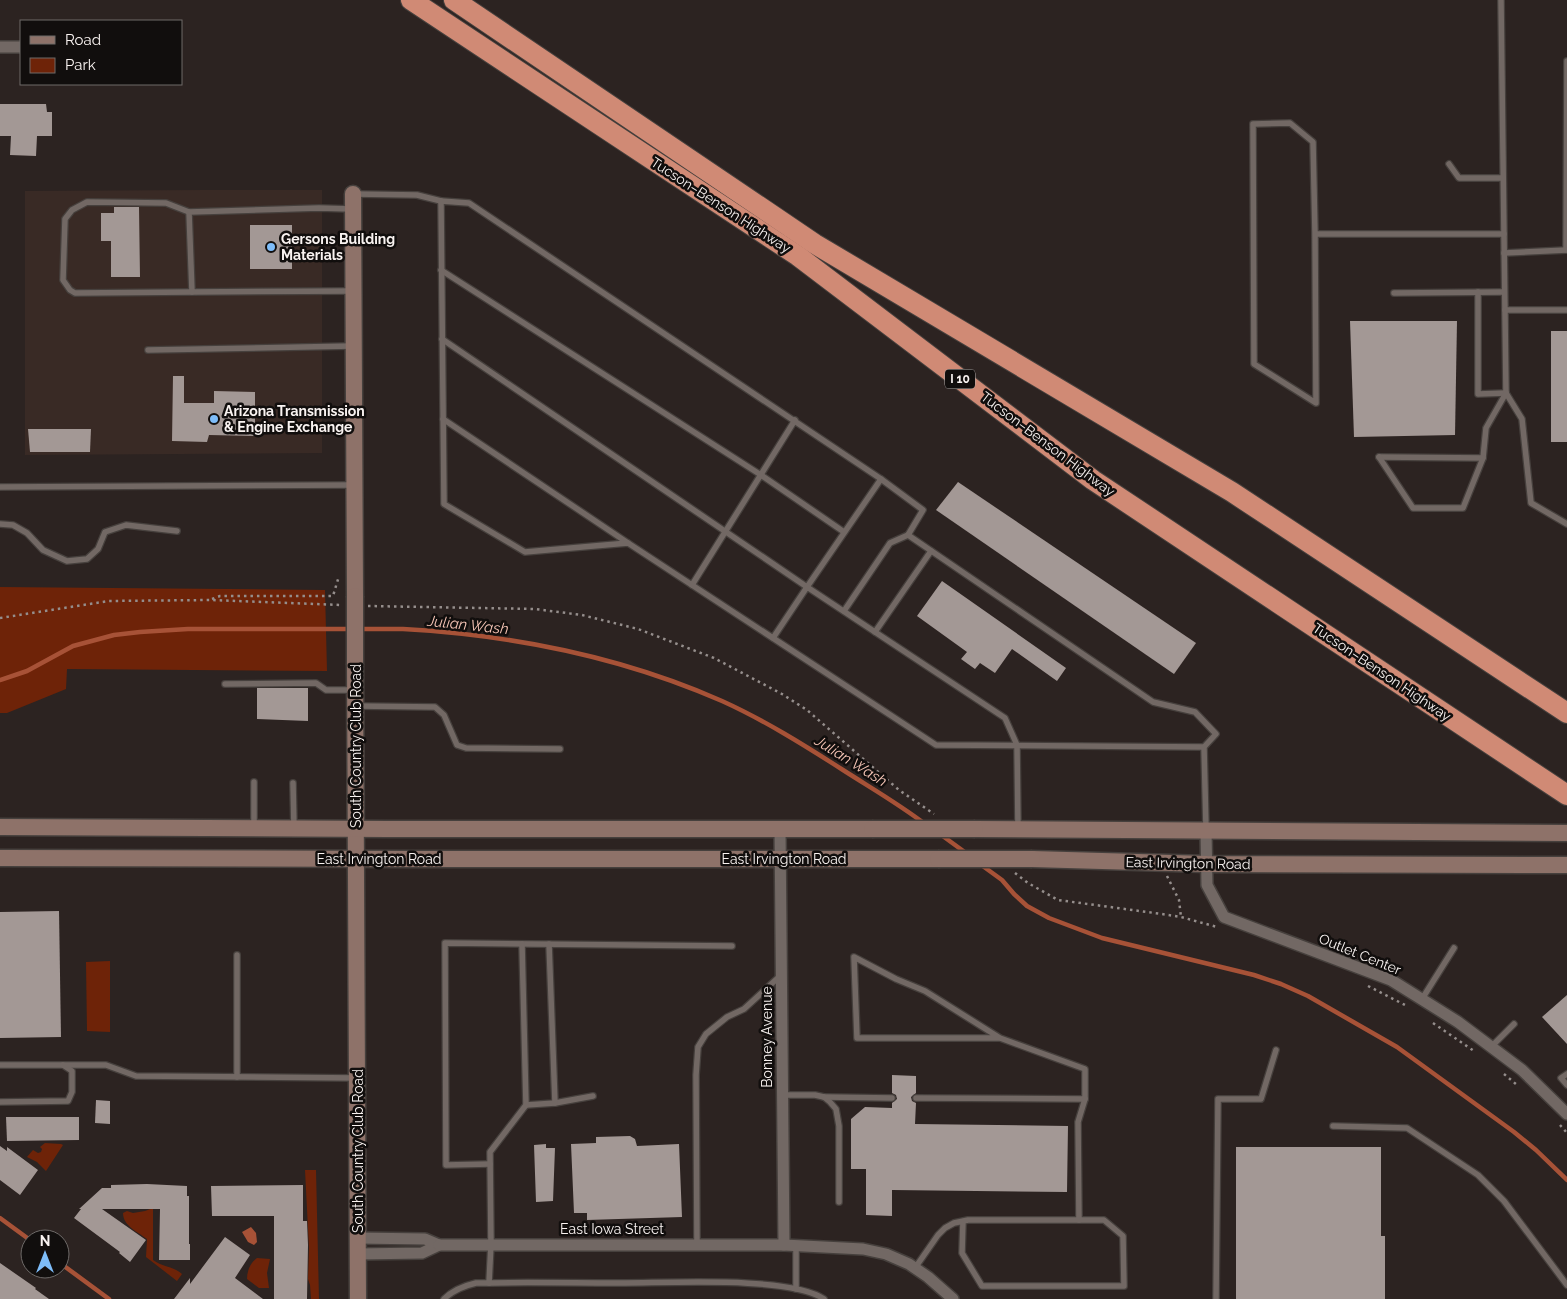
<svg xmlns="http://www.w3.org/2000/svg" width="1567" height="1299" font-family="Raleway,sans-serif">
<rect width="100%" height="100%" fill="#2c2321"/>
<polygon fill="#392a25" points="201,190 322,190 322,453 25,455 25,191"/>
<g fill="#6e2308">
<polygon points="0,587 325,590 327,671 67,669 66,689 7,713 0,713"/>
<polygon points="110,961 110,1032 87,1031 86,962"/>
<polygon points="45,1143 61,1144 63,1145 46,1171 37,1162 27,1157 33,1150 38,1153 41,1152 42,1149 40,1147"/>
<polygon points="305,1170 316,1170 319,1299 311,1299 310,1285 308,1279 309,1248"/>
<path d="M153,1208V1260C162,1267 173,1266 182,1274L177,1281L146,1257L147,1239C138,1232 123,1226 123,1213L127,1211L133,1213L145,1211Z"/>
<path d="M257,1258L270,1259L267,1273L269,1288H259L247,1279C247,1271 250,1263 257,1258Z"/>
</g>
<polygon fill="#a75237" points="251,1227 256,1233 257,1242 254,1245 248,1242 242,1232"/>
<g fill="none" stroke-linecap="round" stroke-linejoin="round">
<g stroke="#a75237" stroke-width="4.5">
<path d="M0,680L27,671L73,646L114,635L140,632L188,629H403C511,635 622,657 722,701C764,720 804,745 843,770C871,788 899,804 925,824"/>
<polyline points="940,834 966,853"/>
<polyline points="980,864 1002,880 1014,894 1027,906 1049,918 1102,938 1254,975 1281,984 1308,996 1397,1047 1514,1132 1536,1150 1567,1180"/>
<polyline points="0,1218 30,1240"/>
<polyline points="60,1263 109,1299"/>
</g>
</g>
<g fill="#a39895">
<polygon points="0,104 46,104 47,112 52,112 52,136 37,136 36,156 10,155 11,136 0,136"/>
<polygon points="114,207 139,207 140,277 111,277 111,241 101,241 101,213 114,213"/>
<rect x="250" y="225" width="42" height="44"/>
<polygon points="1350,321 1457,321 1455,435 1354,437"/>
<rect x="1551" y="331" width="16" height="111"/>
<polygon points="173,376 184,376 184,403 214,403 214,391 255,392 255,436 209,435 207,442 172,441"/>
<polygon points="28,429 91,429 90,452 30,452"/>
<polygon points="958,482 1196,643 1174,674 936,510"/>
<polygon points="942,581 1066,668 1057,681 1012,649 995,673 980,663 975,669 961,659 967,652 917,616"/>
<polygon points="257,688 308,688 308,721 257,719"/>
<polygon points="59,911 61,1037 0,1038 0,912"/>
<polygon points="1567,995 1567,1044 1542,1017"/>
<polygon points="892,1075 916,1076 916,1093 911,1097 912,1101 916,1103 915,1124 1068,1126 1067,1192 892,1190 892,1216 866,1215 866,1169 851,1169 851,1119 865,1107 892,1108 892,1103 897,1099 896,1095 892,1093"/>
<polygon points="96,1100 110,1101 110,1124 95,1123"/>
<polygon points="6,1117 79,1117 79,1140 7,1141"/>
<polygon points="630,1136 635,1139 637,1146 679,1144 682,1217 587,1220 587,1213 574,1213 571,1144 596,1143 596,1137"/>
<polygon points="546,1144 546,1148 555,1148 553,1201 536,1202 534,1145"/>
<polygon points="0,1146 7,1151 7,1147 38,1170 20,1195 0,1180"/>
<polygon points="1236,1147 1381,1147 1381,1236 1385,1236 1385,1299 1236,1299"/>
<polygon points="147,1184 187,1186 187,1196 189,1196 189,1244 190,1244 190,1260 159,1260 160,1209 102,1209 146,1240 130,1262 119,1253 120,1252 74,1218 81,1209 79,1209 102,1188 111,1188 111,1185"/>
<polygon points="303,1185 303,1221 307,1221 308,1245 307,1299 274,1299 274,1216 212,1216 211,1186"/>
<polygon points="225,1237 250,1255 235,1278 263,1299 174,1299 190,1278 190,1284"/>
<polygon points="0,1263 36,1288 35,1289 49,1299 0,1299"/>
</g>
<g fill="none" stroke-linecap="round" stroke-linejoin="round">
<defs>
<g id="lane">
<polyline points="1449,164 1459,178 1503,178"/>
<polyline points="355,194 417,195 441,201"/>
<polyline points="351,209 319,208 189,212 192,292 353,291"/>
<polyline points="189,212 166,203 87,202 72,210 65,219 63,280 70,290 75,293 192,292"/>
<polyline points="1315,234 1316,403 1254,364 1253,124 1290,123 1313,142 1315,234 1504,234"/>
<polyline points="1566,250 1567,61"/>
<polyline points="1504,253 1567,250"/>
<polyline points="441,270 761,475 844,532"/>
<polyline points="1478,292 1478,394 1506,393"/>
<polyline points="1394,293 1504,292"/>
<polyline points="1505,310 1567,310"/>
<polyline points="442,339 807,587 881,479"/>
<polyline points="148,350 352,346"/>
<polyline points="1506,393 1522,419 1531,503 1567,524"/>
<polyline points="443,419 628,543"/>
<polyline points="1379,457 1483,458 1486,428 1506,393 1501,0"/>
<polyline points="1379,457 1413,508 1463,508 1483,458"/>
<polyline points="0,487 352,485"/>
<polyline points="0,524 13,525 27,533 43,550 67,561 87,559 98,549 105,532 126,525 177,531"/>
<polyline points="692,585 795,420"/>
<polyline points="844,611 890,543 908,535"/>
<polyline points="875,632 931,551"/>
<polyline points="773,638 807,587 1005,718 1017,745 1018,828"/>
<polyline points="225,684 316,683 326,690 354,690"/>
<polyline points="356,706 435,707 444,715 457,745 466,748 560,749"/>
<polyline points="1204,747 936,745 628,543 525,552 444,504 441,201 469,203 881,479 923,510 908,535 1153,702 1195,712 1216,734 1204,747 1206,828"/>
<polyline points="254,782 254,828"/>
<polyline points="293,783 294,828"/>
<polyline points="237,955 237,1077"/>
<polyline points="1422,999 1454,948"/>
<polyline points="1492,1046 1514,1024"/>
<polyline points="0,1065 63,1065 72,1071 72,1092 68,1101 0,1102"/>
<polyline points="63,1065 106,1065 136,1076 356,1078"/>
<polyline points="1567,1074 1561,1078 1567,1085"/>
<polyline points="782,1095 815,1095 824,1097 830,1102 836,1109 839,1126 839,1202"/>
<polyline points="824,1097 892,1098"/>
<polyline points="916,1098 1085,1099 1085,1069 1000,1038 857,1038 854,957 896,979 925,991 1000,1038"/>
<polyline points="555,1103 593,1096"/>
<polyline points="526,1105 555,1103 549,944"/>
<polyline points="1333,1126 1407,1128 1478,1175 1504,1201 1567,1285"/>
<polyline points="490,1164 446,1165 445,943 732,946"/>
<polyline points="1079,1220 1078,1122 1085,1099"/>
<polyline points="697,1245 696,1075 698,1047 706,1034 727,1017 744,1009 780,976"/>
<polyline points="796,1245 796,1289"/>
<polyline points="915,1268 938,1235 945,1228 954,1223 968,1220 1104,1220 1123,1236 1124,1286 982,1286 962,1253 963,1221"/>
<polyline points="489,1283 491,1244 490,1152 526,1105 522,944"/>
<path d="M444,1299C453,1290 463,1286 476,1283C525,1282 575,1283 625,1283C669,1283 791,1276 824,1299"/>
<polyline points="1216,1299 1218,1099 1261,1099 1276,1050"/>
</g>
<g id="street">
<polyline points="0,47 21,47"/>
<polyline points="780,829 784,1245"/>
<polyline points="1206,832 1207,885 1224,917 1391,980 1458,1022 1522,1070 1567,1114"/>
<polyline points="358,1238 425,1239 439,1245 422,1253 358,1254"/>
<polyline points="439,1245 784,1245 863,1249 886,1254 909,1264 928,1277 953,1299"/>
</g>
<g id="secondary">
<polyline points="353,194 355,596"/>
<polyline points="355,665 358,1299"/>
<polyline points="0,827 388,829 872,829"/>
<polyline points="975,829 1567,833"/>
<polyline points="0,858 416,859 938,859"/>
<polyline points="1032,859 1207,864 1567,865"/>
</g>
<g id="highway">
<polyline points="411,0 798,256 1093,480 1567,795"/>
<polyline points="454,0 815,244 1232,492 1567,713"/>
</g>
</defs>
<use href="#lane" stroke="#46403d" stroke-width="8"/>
<use href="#street" stroke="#46403d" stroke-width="14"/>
<use href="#secondary" stroke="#46403d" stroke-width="19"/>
<use href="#highway" stroke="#46403d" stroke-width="22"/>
<g stroke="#958e8c" stroke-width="2.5" stroke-dasharray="2.5 4" stroke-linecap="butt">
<polyline points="212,599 220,596 333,596 339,576"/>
<polyline points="368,606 535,609 582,615 638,629 714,658 782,694 807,710 899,790 934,814"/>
<polyline points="0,618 109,601 211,600 340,605"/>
<polyline points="1015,873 1028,883 1058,900 1162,914 1181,917 1217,927"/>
<polyline points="1167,876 1179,900 1181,917"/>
<polyline points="1368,986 1405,1005"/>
<polyline points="1433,1023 1474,1051"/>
<polyline points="1504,1074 1517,1085"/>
<polyline points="1560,1125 1567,1133"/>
</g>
<use href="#lane" stroke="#726864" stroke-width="5.5"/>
<use href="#street" stroke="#726864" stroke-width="11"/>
<use href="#secondary" stroke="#8e7269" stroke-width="16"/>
<use href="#highway" stroke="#d08a75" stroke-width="20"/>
<defs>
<g id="secondary-bridge">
<polyline points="355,596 355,665"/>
<polyline points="872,829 975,829"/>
<polyline points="938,859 1032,859"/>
</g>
</defs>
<use href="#secondary-bridge" stroke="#46403d" stroke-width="19" stroke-linecap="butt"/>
<use href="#secondary-bridge" stroke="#8e7269" stroke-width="16"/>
</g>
<g fill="#7ebdf9" stroke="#110e0d" stroke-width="2">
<circle cx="271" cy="247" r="5"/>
<circle cx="214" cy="419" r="5"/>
</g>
<g text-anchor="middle" stroke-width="5" stroke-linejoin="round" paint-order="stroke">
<rect fill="#110e0d" stroke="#b3aead" stroke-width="1" x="945" y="369.5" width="30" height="19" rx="4"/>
<g font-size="12" font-weight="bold" fill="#f9f3f1">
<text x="960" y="383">I 10</text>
</g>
<g font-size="14" fill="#f9f3f1" stroke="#110e0d">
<text transform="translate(721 205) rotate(33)" y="5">Tucson–Benson Highway</text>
<text transform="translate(1048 444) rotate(37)" y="5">Tucson–Benson Highway</text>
<text transform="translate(1382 672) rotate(34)" y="5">Tucson–Benson Highway</text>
<text transform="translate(356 746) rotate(-90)" y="5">South Country Club Road</text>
<text x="379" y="864">East Irvington Road</text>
<text x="784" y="864">East Irvington Road</text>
<text transform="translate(1188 863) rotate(1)" y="5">East Irvington Road</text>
<text transform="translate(1360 954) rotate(22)" y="5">Outlet Center</text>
<text transform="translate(767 1037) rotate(-90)" y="5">Bonney Avenue</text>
<text transform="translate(358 1151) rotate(-90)" y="5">South Country Club Road</text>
<text x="612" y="1234">East Iowa Street</text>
</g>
<g font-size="14" font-weight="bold" fill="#f9f3f1" stroke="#110e0d" text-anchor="start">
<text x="281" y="244">Gersons Building<tspan x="281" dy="16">Materials</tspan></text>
<text x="224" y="416">Arizona Transmission<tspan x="224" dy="16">&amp; Engine Exchange</tspan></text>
</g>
<g font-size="15" font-style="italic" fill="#f6c5b6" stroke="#110e0d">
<text transform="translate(468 625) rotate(6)" y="5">Julian Wash</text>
<text transform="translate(851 761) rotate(32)" y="5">Julian Wash</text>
</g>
</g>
<rect x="20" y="20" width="162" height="65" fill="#110e0d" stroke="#6e6a68"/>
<rect x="30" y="36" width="25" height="8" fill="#8e7269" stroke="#6e6a68"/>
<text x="65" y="45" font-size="15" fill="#f9f3f1">Road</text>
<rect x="30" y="58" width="25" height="15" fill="#6e2308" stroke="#6e6a68"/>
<text x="65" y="70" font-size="15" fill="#f9f3f1">Park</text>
<g transform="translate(45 1254)"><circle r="24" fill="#110e0d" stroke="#6e6a68"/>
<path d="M0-4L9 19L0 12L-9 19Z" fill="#7ebdf9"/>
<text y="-8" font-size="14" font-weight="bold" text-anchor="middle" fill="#f9f3f1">N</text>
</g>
</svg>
